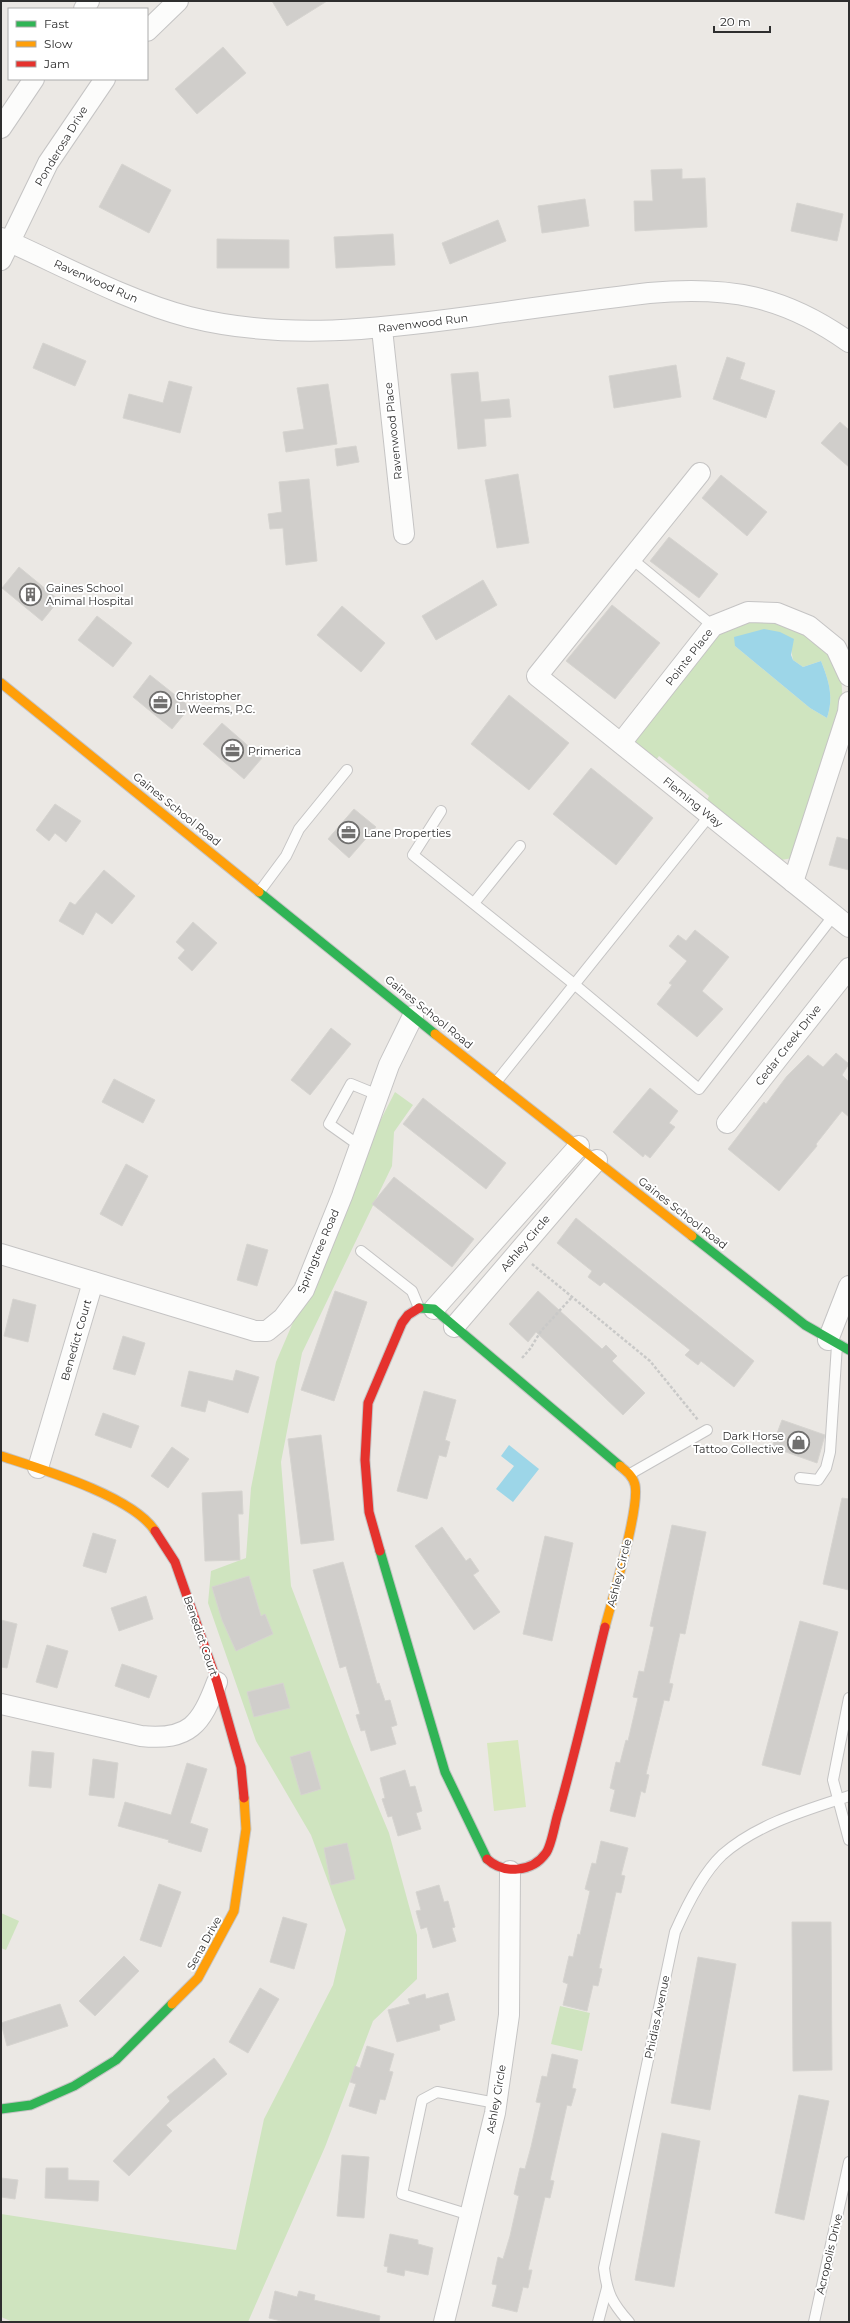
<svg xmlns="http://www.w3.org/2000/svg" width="850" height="2323" font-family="Montserrat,sans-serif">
<rect width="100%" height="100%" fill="#ebe8e4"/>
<g fill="#cfe4bf" fill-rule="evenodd">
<path d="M749,619L786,621L829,652L841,677L843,703L793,858L781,860L707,800L709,796L659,756L656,760L635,742L636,732L720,631ZM735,646L791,649L793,660L803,667L821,661C829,681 834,697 827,718L810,708Z"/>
<polygon points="395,1092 413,1105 394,1132 392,1166 302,1353 281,1462 291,1586 351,1742 389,1833 417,1935 417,1979 373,2021 325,2147 248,2322 13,2322 1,2317 1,2214 236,2250 264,2119 333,1985 346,1930 311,1835 256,1741 208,1603 211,1571 246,1558 251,1488 276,1362 376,1129"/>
<polygon points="1,1913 19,1921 6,1950 1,1948"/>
<polygon points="560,2006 590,2013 582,2051 551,2044"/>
</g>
<polygon fill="#d8e8be" points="518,1740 526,1807 494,1811 487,1743"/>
<g fill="#9dd6e8">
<path d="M764,629L780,632L794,639L791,655L793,660L803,667L821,661C829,681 834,697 827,718L810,708L735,646L734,637Z"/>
<polygon points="509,1445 539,1469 513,1502 496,1489 514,1466 501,1456"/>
</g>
<g fill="#d0cecb" stroke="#d6d4d0">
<polygon points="272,1 327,1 287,26"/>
<polygon points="223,47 246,73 197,114 175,89"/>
<polygon points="122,164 171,190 149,233 99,207"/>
<polygon points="682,169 682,179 705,178 707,227 635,231 634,201 653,201 651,170"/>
<polygon points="585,199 589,226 542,233 538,206"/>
<polygon points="797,203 843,214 837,241 791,231"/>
<polygon points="498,220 506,241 450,264 442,243"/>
<polygon points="393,234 395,265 336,268 334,237"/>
<polygon points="217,239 289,240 289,268 217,268"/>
<polygon points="43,343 86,361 75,386 33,368"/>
<polygon points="727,357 745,363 740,379 775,391 766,418 713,399"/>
<polygon points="676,365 681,397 614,408 609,376"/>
<polygon points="478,372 481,402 509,399 511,417 484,419 486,446 458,449 451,374"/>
<polygon points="169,381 192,387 180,433 123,418 129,394 163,403"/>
<polygon points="328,384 337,444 286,452 283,432 304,429 297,388"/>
<polygon points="840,422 849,430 849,467 821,443"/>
<polygon points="356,446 359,462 337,466 335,449"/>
<polygon points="518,474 529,543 497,548 485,480"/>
<polygon points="721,475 767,512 747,536 702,498"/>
<polygon points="309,479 317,561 286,565 283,528 270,529 268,514 282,512 279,482"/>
<polygon points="669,537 718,574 699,598 650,561"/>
<polygon points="19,567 59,600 42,621 2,588"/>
<polygon points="483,580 497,605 436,640 422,616"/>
<polygon points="612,605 660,643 615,699 566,661"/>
<polygon points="342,606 385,643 361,672 317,635"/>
<polygon points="97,616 132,643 113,667 78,640"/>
<polygon points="150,675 190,707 172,729 133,697"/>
<polygon points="509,695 569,743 529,790 471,744"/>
<polygon points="222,723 262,758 244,779 203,744"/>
<polygon points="591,768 653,818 616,865 553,814"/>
<polygon points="55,804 81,821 66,842 55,833 49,841 36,830"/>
<polygon points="354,809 376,827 349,858 328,839"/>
<polygon points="837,837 849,840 849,870 829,865"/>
<polygon points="104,870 135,896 112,924 96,912 83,935 59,921 70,902 75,905"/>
<polygon points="193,922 217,943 192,971 178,958 185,950 176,942"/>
<polygon points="695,930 729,957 702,991 723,1009 697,1037 657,1004 672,985 669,983 687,961 669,946 678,935 686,941"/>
<polygon points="331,1028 351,1044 310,1095 291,1080"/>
<polygon points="836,1053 849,1064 842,1075 849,1082 849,1117 842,1111 816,1144 817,1146 779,1191 728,1149 764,1102 766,1104 787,1076 808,1055 823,1067"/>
<polygon points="114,1079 155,1100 143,1123 102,1102"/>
<polygon points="650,1088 678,1111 669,1123 675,1127 650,1158 645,1154 643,1157 613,1132"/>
<polygon points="423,1098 506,1163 486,1189 403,1124"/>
<polygon points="126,1164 148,1176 122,1226 100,1214"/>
<polygon points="394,1177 474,1239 452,1267 372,1204"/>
<polygon points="576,1218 754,1361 734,1387 701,1361 698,1365 685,1355 690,1350 604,1282 600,1286 588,1277 592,1271 557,1243"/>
<polygon points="247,1244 268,1250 257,1286 237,1280"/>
<polygon points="335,1291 367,1302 334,1401 301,1390"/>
<polygon points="538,1291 602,1349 606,1345 617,1356 612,1361 645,1393 623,1415 536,1332 528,1342 509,1324"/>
<polygon points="13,1299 36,1305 28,1342 4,1336"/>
<polygon points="123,1336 145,1343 135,1375 113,1369"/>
<polygon points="236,1370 259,1377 248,1413 208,1400 205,1412 181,1406 189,1371 233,1381"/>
<polygon points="424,1391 456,1400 445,1440 450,1442 446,1457 439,1455 427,1499 397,1491"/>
<polygon points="103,1413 139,1426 131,1448 95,1435"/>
<polygon points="782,1420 825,1435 817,1463 772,1447"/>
<polygon points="321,1435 334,1540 301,1544 288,1439"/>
<polygon points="172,1447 189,1459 168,1488 151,1476"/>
<polygon points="242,1491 243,1514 238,1514 240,1560 205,1561 202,1493"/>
<polygon points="842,1498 849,1499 849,1590 823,1584"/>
<polygon points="672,1525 706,1532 685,1634 680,1633 669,1683 673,1684 669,1701 664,1700 646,1774 649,1775 645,1793 641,1791 635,1817 610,1811 615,1790 610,1788 616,1762 620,1763 626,1740 628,1741 638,1698 633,1697 639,1671 644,1672 654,1627 650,1626"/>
<polygon points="442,1527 466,1561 470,1558 479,1571 473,1575 500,1612 474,1630 415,1546"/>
<polygon points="93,1533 116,1540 106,1573 83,1566"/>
<polygon points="545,1536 573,1543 552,1641 523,1634"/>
<polygon points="343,1562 377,1684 379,1683 385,1701 390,1700 397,1725 391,1727 396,1744 371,1751 365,1730 361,1731 356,1715 360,1714 346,1666 340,1668 313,1570"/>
<polygon points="249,1576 261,1616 265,1614 273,1634 236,1651 222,1620 212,1587"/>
<polygon points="146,1596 153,1619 119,1631 111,1608"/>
<polygon points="1,1620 17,1624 7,1668 1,1667"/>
<polygon points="800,1621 838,1632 800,1775 762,1765"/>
<polygon points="47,1645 68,1651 57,1688 36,1682"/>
<polygon points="122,1664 157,1676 149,1698 115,1686"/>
<polygon points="283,1683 290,1708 254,1717 247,1692"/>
<polygon points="32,1751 54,1753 51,1788 29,1786"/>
<polygon points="310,1751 321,1789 301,1795 290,1757"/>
<polygon points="93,1759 118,1763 114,1798 89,1795"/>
<polygon points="187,1763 207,1769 190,1823 208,1829 201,1852 168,1842 169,1840 118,1826 125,1802 171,1815"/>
<polygon points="405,1770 410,1787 415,1786 422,1811 416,1813 421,1829 398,1836 392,1816 388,1817 382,1799 385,1798 380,1778"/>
<polygon points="601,1841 628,1848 621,1875 625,1876 621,1893 616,1892 599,1968 602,1969 598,1986 593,1985 587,2011 563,2005 568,1984 563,1982 569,1956 573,1957 578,1934 580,1935 590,1891 585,1889 592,1863 596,1864"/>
<polygon points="347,1843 355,1879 331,1885 324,1848"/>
<polygon points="159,1884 181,1892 161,1947 140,1940"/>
<polygon points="439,1885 444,1902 448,1901 455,1927 452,1928 456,1941 433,1948 427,1927 421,1929 416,1911 421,1910 416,1892"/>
<polygon points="283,1917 307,1924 294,1969 270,1962"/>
<polygon points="792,1922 831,1922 832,2070 793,2071"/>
<polygon points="124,1956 139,1971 95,2016 79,2001"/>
<polygon points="698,1957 736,1964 710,2110 671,2103"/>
<polygon points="260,1988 279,1999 248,2053 229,2042"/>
<polygon points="448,1993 455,2020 439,2025 440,2030 397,2042 388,2010 410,2004 408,1999 425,1994 426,1999"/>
<polygon points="60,2004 68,2026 7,2046 1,2023"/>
<polygon points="367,2046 394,2054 389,2071 393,2072 385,2100 380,2099 376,2114 349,2106 356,2084 350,2082 355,2066 360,2068"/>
<polygon points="552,2054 578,2060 572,2088 576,2089 571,2106 567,2105 550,2180 554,2181 550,2198 545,2197 528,2270 532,2270 528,2288 523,2287 517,2312 492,2306 497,2285 492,2284 498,2257 503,2259 510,2236 519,2196 514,2194 520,2168 525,2169 531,2147 541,2103 536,2102 542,2076 547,2077"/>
<polygon points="214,2058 227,2074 166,2125 172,2131 129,2176 113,2161 170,2101 167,2097"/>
<polygon points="799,2095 829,2101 804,2220 775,2213"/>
<polygon points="662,2133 700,2141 674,2287 635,2280"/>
<polygon points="342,2155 369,2157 364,2218 337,2216"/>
<polygon points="46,2168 68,2168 68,2180 99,2181 98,2201 45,2198"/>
<polygon points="1,2178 18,2180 15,2199 1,2197"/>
<polygon points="390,2234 418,2240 418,2244 433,2248 428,2275 405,2270 404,2276 387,2272 388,2267 384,2266"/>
<polygon points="275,2291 297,2297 299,2291 315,2295 314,2300 380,2316 379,2322 285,2322 269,2318"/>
</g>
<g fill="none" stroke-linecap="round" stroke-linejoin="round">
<defs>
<g id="lane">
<polyline points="632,559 713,626"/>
<polyline points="441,811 413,855 574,984 699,1089 834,915"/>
<polyline points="260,891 286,856 299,829 347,770"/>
<polyline points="474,903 520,846"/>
<polyline points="497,1081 710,815"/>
<polyline points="360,1146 329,1124 351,1084 378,1095"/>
<polyline points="361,1251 412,1291 419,1308"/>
<polyline points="630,1474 707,1430"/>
<polyline points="800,1478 818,1480 826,1468 830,1452 837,1345"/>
<polyline points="849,1698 833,1780 849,1840"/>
<polyline points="470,2215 402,2194 422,2100 437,2092 496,2103"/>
<polyline points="598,2322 607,2288"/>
<path d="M629,2322C612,2303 607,2293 604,2268L675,1932C686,1907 702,1874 722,1855C757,1824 806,1810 849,1796"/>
<polyline points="814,2322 849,2162"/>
</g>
<g id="street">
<polyline points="84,9 89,1"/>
<polyline points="147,31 178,1"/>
<polyline points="1,128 34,79"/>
<path d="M1,238C60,264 127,301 189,317C284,341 381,329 476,316C533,308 591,300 649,293C728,286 783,295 849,342"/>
<polyline points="1,260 48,163 105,79"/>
<polyline points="382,329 404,534"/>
<polyline points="700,473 537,676 849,927"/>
<polyline points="621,743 713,626 748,612 777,613 809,626 836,648 849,676"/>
<polyline points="793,882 848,712 849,702"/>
<polyline points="727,1123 849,968"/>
<polyline points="1,1254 255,1331 267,1331 283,1318 304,1290 342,1196 389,1065 413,1016"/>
<polyline points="434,1309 579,1146"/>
<polyline points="454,1327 597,1160"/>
<polyline points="828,1340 849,1286"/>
<polyline points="38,1468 93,1282"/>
<path d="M1,1704L141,1736C190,1741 201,1724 217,1682"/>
<polyline points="444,2322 495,2113 509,2015 510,1871"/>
</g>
<g id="fast">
<polyline points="259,892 435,1034"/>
<polyline points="692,1236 805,1325 849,1350"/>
<polyline points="419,1308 434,1309 620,1466"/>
<polyline points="380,1551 445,1772 487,1859"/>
<polyline points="1,2109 31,2105 74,2086 116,2060 172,2004"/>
</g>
<g id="slow">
<polyline points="1,683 259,892"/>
<polyline points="435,1034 692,1236"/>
<path d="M1,1456C41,1469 133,1496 155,1531"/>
<path d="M605,1627C612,1600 640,1508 635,1485C633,1476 626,1471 620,1466"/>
<polyline points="172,2004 198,1978 234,1911 246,1829 244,1798"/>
</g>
<g id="jam">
<polyline points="155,1531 175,1562 217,1682 241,1767 244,1798"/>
<polyline points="380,1551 369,1512 365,1460 368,1403 402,1323 408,1315 419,1308"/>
<path d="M487,1859C503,1874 532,1873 546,1853C552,1845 555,1821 559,1810C576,1750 590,1688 605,1627"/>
</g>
</defs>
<use href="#lane" stroke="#c5c4c4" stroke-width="12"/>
<use href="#street" stroke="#c5c4c4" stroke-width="22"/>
<use href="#fast" stroke="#c5c4c4" stroke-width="11"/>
<use href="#slow" stroke="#c5c4c4" stroke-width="11"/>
<use href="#jam" stroke="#c5c4c4" stroke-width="11"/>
<g stroke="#c9c9c8" stroke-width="2.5" stroke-dasharray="3 2" stroke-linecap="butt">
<polyline points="532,1264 650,1361 698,1420"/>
<polyline points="522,1358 530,1349 541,1331 572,1297"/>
</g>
<use href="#lane" stroke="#fcfcfb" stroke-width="10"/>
<use href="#street" stroke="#fcfcfb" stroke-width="20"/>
<use href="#fast" stroke="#30b455" stroke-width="9"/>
<use href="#slow" stroke="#ff9f0a" stroke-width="9"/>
<use href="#jam" stroke="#e5322d" stroke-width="9"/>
</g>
<defs>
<symbol id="building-ring" viewBox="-11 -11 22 22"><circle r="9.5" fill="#fff" stroke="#706f6e" stroke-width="1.5"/><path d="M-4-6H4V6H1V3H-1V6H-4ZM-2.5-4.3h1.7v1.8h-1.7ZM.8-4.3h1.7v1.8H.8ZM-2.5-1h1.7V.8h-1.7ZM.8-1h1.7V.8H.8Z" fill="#706f6e"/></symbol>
<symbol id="office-ring" viewBox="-11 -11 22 22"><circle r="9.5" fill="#fff" stroke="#706f6e" stroke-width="1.5"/><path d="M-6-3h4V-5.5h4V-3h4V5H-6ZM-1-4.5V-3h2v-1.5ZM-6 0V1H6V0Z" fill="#706f6e"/></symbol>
<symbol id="shop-ring" viewBox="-11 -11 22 22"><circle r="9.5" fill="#fff" stroke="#706f6e" stroke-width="1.5"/><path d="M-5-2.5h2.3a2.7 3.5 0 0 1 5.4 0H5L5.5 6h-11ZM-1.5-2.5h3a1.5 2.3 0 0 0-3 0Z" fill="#706f6e"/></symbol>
</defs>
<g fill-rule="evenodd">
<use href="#building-ring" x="18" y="582" width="25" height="25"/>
<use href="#office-ring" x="148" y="690" width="25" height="25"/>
<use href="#office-ring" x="220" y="738" width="25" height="25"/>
<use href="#office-ring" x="336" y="820" width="25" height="25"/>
<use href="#shop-ring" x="786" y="1430" width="25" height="25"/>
</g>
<g text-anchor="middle" stroke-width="4" stroke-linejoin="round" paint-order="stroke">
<g font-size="11" fill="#2e2e2e" stroke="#fff">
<text transform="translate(61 146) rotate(-59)" y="4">Ponderosa Drive</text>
<text transform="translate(96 281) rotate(24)" y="4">Ravenwood Run</text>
<text transform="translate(423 323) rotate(-7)" y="4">Ravenwood Run</text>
<text transform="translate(393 431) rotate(-96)" y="4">Ravenwood Place</text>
<text transform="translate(689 657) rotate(-52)" y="4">Pointe Place</text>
<text transform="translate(693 802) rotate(39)" y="4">Fleming Way</text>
<text transform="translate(177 809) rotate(39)" y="4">Gaines School Road</text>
<text transform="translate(429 1012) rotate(39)" y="4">Gaines School Road</text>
<text transform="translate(788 1045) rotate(-52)" y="4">Cedar Creek Drive</text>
<text transform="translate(683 1213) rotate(38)" y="4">Gaines School Road</text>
<text transform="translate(525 1243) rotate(-50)" y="4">Ashley Circle</text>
<text transform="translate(318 1251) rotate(-67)" y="4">Springtree Road</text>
<text transform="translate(76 1340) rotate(-74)" y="4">Benedict Court</text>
<text transform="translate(619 1573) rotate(-76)" y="4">Ashley Circle</text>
<text transform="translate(201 1636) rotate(71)" y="4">Benedict Court</text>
<text transform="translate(204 1943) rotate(-61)" y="4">Sena Drive</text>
<text transform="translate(657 2017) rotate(-78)" y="4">Phidias Avenue</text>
<text transform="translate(496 2099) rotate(-80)" y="4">Ashley Circle</text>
<text transform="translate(829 2254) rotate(-77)" y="4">Acropolis Drive</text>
</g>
<g font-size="11" fill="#2e2e2e" stroke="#fff" text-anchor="start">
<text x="46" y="592">Gaines School<tspan x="46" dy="13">Animal Hospital</tspan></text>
<text x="176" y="700">Christopher<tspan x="176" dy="13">L. Weems, P.C.</tspan></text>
<text x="248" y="755">Primerica</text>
<text x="364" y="837">Lane Properties</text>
<text x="784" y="1440" text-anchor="end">Dark Horse<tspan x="784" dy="13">Tattoo Collective</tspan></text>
</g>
</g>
<rect width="850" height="2323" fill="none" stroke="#2e2e2e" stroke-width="4"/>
<rect x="8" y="8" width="140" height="72" fill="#ffffff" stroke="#ababab"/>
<rect x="16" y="21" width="20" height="6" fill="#30b455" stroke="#ababab"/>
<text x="44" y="28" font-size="12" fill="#2e2e2e">Fast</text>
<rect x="16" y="41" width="20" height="6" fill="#ff9f0a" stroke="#ababab"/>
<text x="44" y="48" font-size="12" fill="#2e2e2e">Slow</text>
<rect x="16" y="61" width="20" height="6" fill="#e5322d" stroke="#ababab"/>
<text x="44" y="68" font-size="12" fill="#2e2e2e">Jam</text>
<path d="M714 26v6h56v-6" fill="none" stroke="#2e2e2e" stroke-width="2"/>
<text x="720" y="26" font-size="12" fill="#2e2e2e" stroke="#ffffff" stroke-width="3" paint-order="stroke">20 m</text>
</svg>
